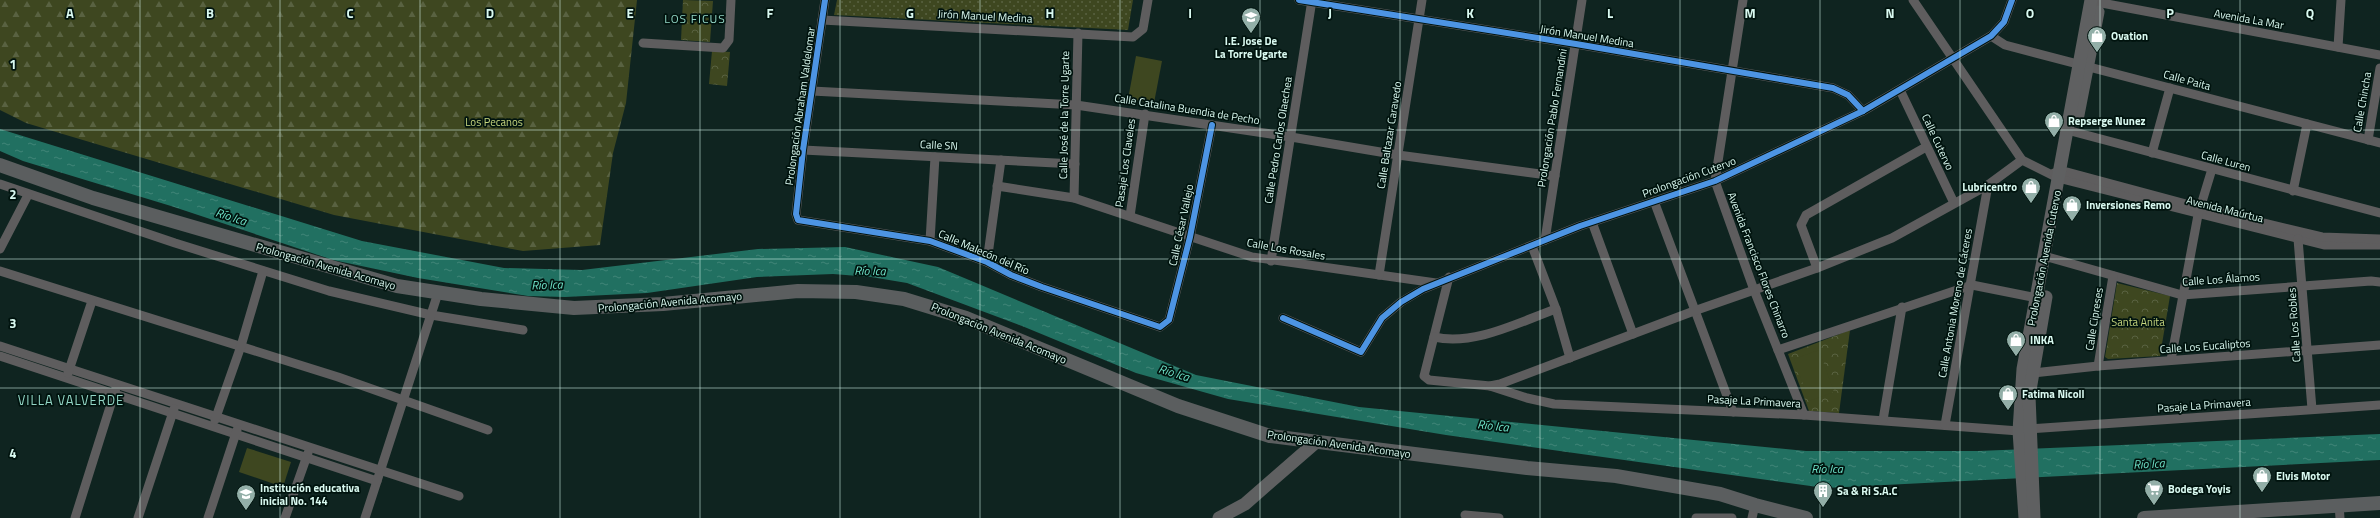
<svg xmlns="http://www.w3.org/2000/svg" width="2380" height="518" font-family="'Titillium Web',sans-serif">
<defs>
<pattern id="grass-dots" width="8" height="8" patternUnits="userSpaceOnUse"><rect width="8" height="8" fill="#3e4720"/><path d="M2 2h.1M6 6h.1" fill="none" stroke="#596241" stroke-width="1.8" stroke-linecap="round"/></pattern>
<pattern id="forest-firs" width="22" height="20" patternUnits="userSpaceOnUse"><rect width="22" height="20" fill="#3e4720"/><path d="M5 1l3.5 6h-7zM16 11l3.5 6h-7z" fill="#596241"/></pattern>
<pattern id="park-crowns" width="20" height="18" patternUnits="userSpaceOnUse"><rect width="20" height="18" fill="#3e4720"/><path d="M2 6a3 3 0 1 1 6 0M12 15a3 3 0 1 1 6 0" fill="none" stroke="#596241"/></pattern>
<pattern id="water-ripples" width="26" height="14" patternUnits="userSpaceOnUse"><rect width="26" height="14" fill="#217061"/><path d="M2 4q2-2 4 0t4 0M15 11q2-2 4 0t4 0" fill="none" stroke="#418578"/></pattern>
</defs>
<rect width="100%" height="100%" fill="#0f2420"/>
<polygon fill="url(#grass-dots)" points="837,0 1133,0 1128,30 834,15"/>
<polygon fill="url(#forest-firs)" points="0,0 637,0 626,103 613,153 600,245 523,251 334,215 26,123 0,110"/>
<g fill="url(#park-crowns)">
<polygon points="683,0 713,1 710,42 681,40"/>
<polygon points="712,51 730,52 727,86 709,84"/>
<polygon points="2117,283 2170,296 2160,356 2108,359 2105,357"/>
<polygon points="1850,330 1839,413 1809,411 1788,354"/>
</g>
<g fill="#3e4720">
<polygon points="1136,56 1162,61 1154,103 1128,99"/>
<polygon points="1819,350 1834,392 1809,401 1794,359"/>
<polygon points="247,448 291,462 283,487 239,472"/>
</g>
<polygon fill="url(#water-ripples)" points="0,129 362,241 504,268 582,270 758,249 845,247 938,267 1196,375 1359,407 1806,451 1978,451 2380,434 2380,460 1825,488 1446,435 1228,399 1136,373 1022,326 907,283 871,277 833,274 757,277 647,293 565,297 528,296 418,278 333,260 171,206 23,161 0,151"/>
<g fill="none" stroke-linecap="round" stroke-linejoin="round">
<g stroke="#5e5d5e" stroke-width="9">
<polyline points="825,0 803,150 796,214 798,220 930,241 987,262 1011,275 1042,287 1160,327 1169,320 1190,237 1212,125"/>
<polyline points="1299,0 1576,44 1833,88 1848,95 1863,111"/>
<polyline points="1743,0 1715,181 1754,290 1804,415"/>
<polyline points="1913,0 2022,160 2058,178 2324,245 2380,245"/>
<polyline points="2091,1 2380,55"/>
<polyline points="822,20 1133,37 1143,29 1148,0"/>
<polyline points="1991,36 2005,45 2380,143"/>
<polyline points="643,43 723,48 729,40 731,0"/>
<polyline points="2338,47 2341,0"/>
<polyline points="1900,90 1954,203"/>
<polyline points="812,91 1076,105 1291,137 1398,155 1555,176"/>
<polyline points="2067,130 2380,213"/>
<polyline points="2368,140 2380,68"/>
<polyline points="803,150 1075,164"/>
<polyline points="2152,153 2170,88"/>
<polyline points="2054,173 2067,172 2201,208 2322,237 2380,239"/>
<polyline points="0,184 175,243 329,291 431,315 523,330"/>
<polyline points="997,186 1074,198 1252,257 1436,283"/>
<polyline points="2293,191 2307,124"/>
<polyline points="1074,198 1078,33"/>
<polyline points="1654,201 1733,412"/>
<polyline points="1130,216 1145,114"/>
<polyline points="1592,222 1633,334"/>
<polyline points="2298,239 2312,409"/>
<polyline points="1545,240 1582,0"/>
<polyline points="930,241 935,157"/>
<polyline points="1532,246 1556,309 1570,358"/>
<polyline points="0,249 28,195"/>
<polyline points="2044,256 2182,295 2371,281 2380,282"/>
<polyline points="1271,261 1312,0"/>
<polyline points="987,262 1001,160"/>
<polyline points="1817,268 1801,225 1806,215 1926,147"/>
<polyline points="0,271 338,377 488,430"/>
<polyline points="1379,275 1422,0"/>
<polyline points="1449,277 1424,376 1429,380 1490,386 1500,384 1694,311 1817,268 1892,238 1988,185 2022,160"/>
<polyline points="1283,318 1361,352 1382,318 1401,302 1423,289 1580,226 1715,181 1863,111 1991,36 2004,22 2012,0"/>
<path d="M1434,337C1475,346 1519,322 1556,309"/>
<polyline points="0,346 459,496"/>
<polyline points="1778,350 1972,285 2042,299"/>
<polyline points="0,356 377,481"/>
<polyline points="2171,360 2198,215 2212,169"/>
<polyline points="2098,366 2113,276"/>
<polyline points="68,373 92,301"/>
<polyline points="2033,373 2098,366 2380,345"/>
<polyline points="1490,386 1527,398 1554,404 1804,415 2019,431"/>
<polyline points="215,420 241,346 263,271"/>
<polyline points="1883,420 1902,307"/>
<polyline points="1945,425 1988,185"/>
<polyline points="2029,429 2380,405"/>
<polyline points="2339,505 2340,518"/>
<polyline points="1465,515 1499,518"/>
<polyline points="75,518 116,388"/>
<polyline points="138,518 174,409"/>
<polyline points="208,518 237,430"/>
<polyline points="285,518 308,453"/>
<polyline points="365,518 438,293"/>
<polyline points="1696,518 1732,518"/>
<polyline points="1752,518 1755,505"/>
</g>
<g stroke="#5f6061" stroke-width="13">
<polyline points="2077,120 2098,12"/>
<polyline points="1219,518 1245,504 1315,443"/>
<polyline points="2025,518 2019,431 2023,369 2091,0"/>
<polyline points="2034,518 2029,396 2046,297"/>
</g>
<g stroke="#5b5e5f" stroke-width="14">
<polyline points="0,165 93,198 397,286 481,299 574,308 663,304 798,291 856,292 904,299 966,318 1178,406 1270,436 1527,468 1616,476 1720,494 1755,505 1806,518"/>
<polyline points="2144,518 2380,503"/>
</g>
<defs>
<g id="cycleway">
<polyline points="825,0 803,150 796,214 798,220 930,241 987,262 1011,275 1042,287 1160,327 1169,320 1190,237 1212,125"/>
<polyline points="1299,0 1576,44 1833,88 1848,95 1863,111"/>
<polyline points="1283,318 1361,352 1382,318 1401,302 1423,289 1580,226 1715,181 1863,111 1991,36 2004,22 2012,0"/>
</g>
</defs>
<use href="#cycleway" stroke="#00130e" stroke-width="8"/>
<use href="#cycleway" stroke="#4d94e3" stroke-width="6"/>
</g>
<path fill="none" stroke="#dafaf1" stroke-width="1" stroke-opacity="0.55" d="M140,0V518M280,0V518M420,0V518M560,0V518M700,0V518M840,0V518M980,0V518M1120,0V518M1260,0V518M1400,0V518M1540,0V518M1680,0V518M1820,0V518M1960,0V518M2100,0V518M2240,0V518M0,130H2380M0,259H2380M0,388H2380"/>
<defs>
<symbol id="school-pin" viewBox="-11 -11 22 30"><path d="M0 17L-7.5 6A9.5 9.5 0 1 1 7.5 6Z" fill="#93afa8" stroke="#00130e"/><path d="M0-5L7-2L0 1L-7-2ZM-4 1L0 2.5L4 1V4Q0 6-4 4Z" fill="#fff"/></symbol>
<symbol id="shop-pin" viewBox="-11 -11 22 30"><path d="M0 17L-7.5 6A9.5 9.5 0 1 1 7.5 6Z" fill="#93afa8" stroke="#00130e"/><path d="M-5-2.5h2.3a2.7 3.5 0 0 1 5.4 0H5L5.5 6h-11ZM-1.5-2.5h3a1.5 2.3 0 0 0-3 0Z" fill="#fff"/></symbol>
<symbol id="supermarket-pin" viewBox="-11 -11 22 30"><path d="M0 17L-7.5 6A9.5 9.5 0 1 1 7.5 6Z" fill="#93afa8" stroke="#00130e"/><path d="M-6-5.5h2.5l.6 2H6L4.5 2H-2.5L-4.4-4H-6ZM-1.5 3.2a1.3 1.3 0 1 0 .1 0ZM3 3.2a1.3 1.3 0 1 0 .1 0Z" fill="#fff"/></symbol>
<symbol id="building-pin" viewBox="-11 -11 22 30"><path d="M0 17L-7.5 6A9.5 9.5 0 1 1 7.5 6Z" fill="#93afa8" stroke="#00130e"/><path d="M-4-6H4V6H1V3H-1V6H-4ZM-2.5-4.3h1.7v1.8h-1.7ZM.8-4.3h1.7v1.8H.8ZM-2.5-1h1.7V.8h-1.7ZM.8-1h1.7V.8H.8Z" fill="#fff"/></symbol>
</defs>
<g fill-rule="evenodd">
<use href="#school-pin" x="1240" y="6" width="22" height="30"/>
<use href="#shop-pin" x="2086" y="25" width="22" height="30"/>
<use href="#shop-pin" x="2043" y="110" width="22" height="30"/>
<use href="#shop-pin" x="2020" y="176" width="22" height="30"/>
<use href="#shop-pin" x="2061" y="194" width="22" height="30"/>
<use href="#shop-pin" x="2005" y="329" width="22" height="30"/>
<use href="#shop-pin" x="1997" y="383" width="22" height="30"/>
<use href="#shop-pin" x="2251" y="465" width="22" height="30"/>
<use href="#supermarket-pin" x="2143" y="478" width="22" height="30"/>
<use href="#building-pin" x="1812" y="480" width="22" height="30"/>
<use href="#school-pin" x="235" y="483" width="22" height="30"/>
</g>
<g text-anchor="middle" stroke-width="3.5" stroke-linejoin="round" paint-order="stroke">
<g font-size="11" fill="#dafaf1" stroke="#00130e">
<text transform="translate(985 16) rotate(3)" y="4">Jirón Manuel Medina</text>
<text transform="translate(2249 19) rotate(10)" y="4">Avenida La Mar</text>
<text transform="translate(1587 36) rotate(9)" y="4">Jirón Manuel Medina</text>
<text transform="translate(2187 80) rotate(15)" y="4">Calle Paita</text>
<text transform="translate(2362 102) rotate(-80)" y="4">Calle Chincha</text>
<text transform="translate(800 106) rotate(-82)" y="4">Prolongación Abraham Valdelomar</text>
<text transform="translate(1187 109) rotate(9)" y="4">Calle Catalina Buendia de Pecho</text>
<text transform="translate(1064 115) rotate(-89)" y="4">Calle José de la Torre Ugarte</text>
<text transform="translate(1552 118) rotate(-81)" y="4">Prolongación Pablo Fernandini</text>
<text transform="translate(1389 135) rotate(-81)" y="4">Calle Baltazar Caravedo</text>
<text transform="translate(1278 140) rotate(-81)" y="4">Calle Pedro Carlos Olaechea</text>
<text transform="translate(1938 142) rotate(65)" y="4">Calle Cutervo</text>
<text transform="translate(939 145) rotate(3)" y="4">Calle SN</text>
<text transform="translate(2226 161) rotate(15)" y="4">Calle Luren</text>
<text transform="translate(1125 163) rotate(-82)" y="4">Pasaje Los Claveles</text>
<text transform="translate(1689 177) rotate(-20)" y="4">Prolongación Cutervo</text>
<text transform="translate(2225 209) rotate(14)" y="4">Avenida Maúrtua</text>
<text transform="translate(1181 225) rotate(-78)" y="4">Calle César Vallejo</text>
<text transform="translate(1286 249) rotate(10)" y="4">Calle Los Rosales</text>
<text transform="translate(984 252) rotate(23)" y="4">Calle Malecón del Río</text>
<text transform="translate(2044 258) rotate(-79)" y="4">Prolongación Avenida Cutervo</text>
<text transform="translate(1759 265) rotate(69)" y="4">Avenida Francisco Flores Chinarro</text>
<text transform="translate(326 266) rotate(16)" y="4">Prolongación Avenida Acomayo</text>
<text transform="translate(2221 279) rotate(-4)" y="4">Calle Los Álamos</text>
<text transform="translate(670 302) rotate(-5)" y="4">Prolongación Avenida Acomayo</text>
<text transform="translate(1955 303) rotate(-80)" y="4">Calle Antonia Moreno de Cáceres</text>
<text transform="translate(2094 319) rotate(-81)" y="4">Calle Cipreses</text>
<text transform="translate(2294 325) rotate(-94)" y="4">Calle Los Robles</text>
<text transform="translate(999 333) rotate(22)" y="4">Prolongación Avenida Acomayo</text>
<text transform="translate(2205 346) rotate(-4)" y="4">Calle Los Eucaliptos</text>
<text transform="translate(1754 401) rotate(3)" y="4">Pasaje La Primavera</text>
<text transform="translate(2204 405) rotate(-4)" y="4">Pasaje La Primavera</text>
<text transform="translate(1339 444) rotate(8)" y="4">Prolongación Avenida Acomayo</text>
</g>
<g font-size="11" font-weight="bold" fill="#dafaf1" stroke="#00130e" text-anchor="start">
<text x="2111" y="40">Ovation</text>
<text x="1251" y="45" text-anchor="middle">I.E. Jose De<tspan x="1251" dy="13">La Torre Ugarte</tspan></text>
<text x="2068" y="125">Repserge Nunez</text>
<text x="2017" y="191" text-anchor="end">Lubricentro</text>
<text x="2086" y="209">Inversiones Remo</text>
<text x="2030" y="344">INKA</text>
<text x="2022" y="398">Fatima Nicoll</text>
<text x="2276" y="480">Elvis Motor</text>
<text x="260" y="492">Institución educativa<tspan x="260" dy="13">inicial No. 144</tspan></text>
<text x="2168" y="493">Bodega Yoyis</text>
<text x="1837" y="495">Sa &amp; Ri S.A.C</text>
</g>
<g font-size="11" fill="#c7d77f" stroke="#00130e">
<text x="494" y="126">Los Pecanos</text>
<text x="2138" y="326">Santa Anita</text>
</g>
<g font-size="12" letter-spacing="1" fill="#92d5c5" stroke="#00130e">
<text x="695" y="23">LOS FICUS</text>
</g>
<g font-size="12" font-style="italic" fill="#70e5cb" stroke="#00130e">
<text transform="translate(231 217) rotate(18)" y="4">Río Ica</text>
<text transform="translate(870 271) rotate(1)" y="4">Río Ica</text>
<text transform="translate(547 285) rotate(-2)" y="4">Río Ica</text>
<text transform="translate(1174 373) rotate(17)" y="4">Río Ica</text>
<text transform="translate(1493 426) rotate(6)" y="4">Río Ica</text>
<text transform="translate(2149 464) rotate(-3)" y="4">Río Ica</text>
<text x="1827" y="473">Río Ica</text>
</g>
<g font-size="13" letter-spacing="1" fill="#92d5c5" stroke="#00130e">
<text x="71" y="405">VILLA VALVERDE</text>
</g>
</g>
<g font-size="13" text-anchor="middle" font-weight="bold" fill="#dafaf1" stroke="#00130e" stroke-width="3.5" stroke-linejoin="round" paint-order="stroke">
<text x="70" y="18">A</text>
<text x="210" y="18">B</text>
<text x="350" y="18">C</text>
<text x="490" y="18">D</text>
<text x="630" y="18">E</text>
<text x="770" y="18">F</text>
<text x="910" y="18">G</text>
<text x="1050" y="18">H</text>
<text x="1190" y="18">I</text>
<text x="1330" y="18">J</text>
<text x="1470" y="18">K</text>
<text x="1610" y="18">L</text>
<text x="1750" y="18">M</text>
<text x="1890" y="18">N</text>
<text x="2030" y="18">O</text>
<text x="2170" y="18">P</text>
<text x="2310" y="18">Q</text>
<text x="13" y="69">1</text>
<text x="13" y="199">2</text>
<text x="13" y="328">3</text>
<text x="13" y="458">4</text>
</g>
</svg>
